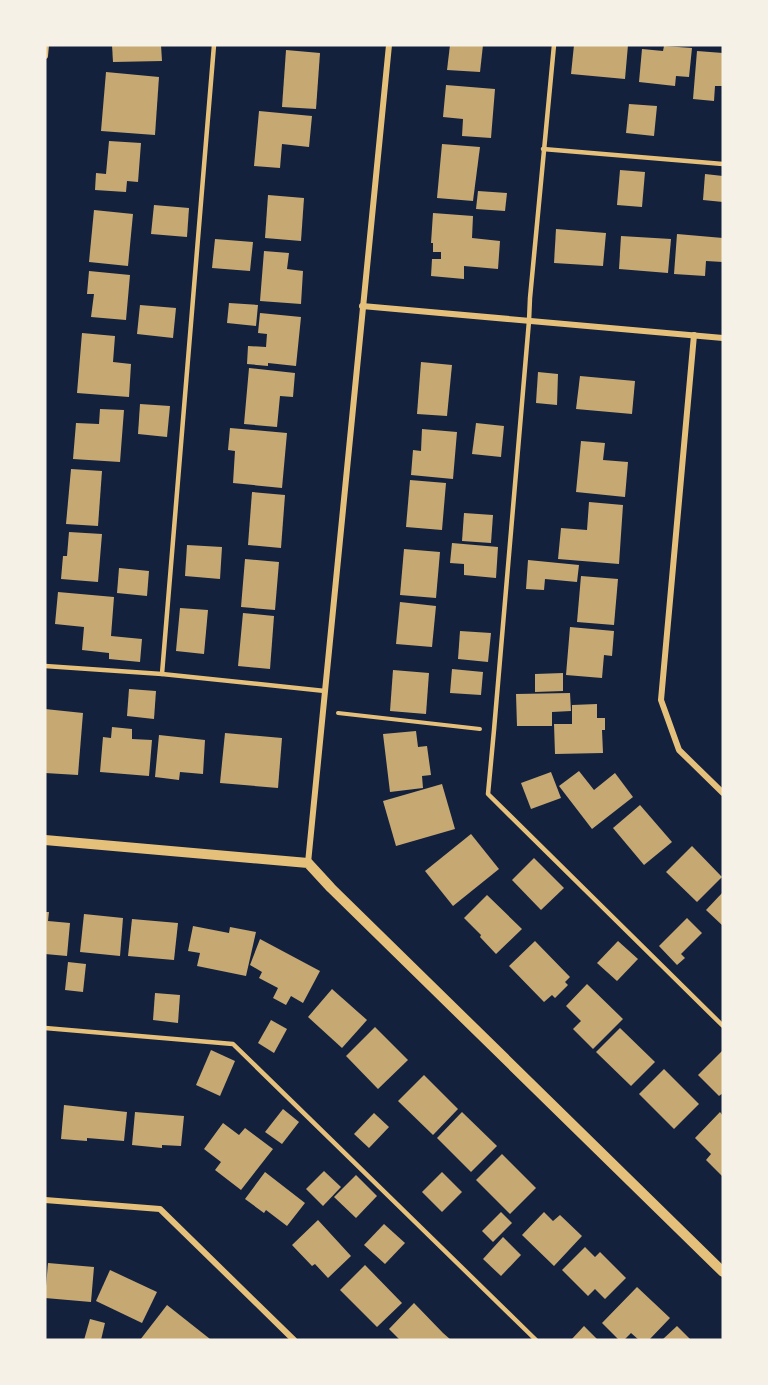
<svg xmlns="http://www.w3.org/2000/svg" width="768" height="1385" font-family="Rubik,sans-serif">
<rect width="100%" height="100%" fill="#14213d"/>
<g fill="#c6a872">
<polygon points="112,45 161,45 162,61 113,62"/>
<polygon points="450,45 483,45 480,72 447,70"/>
<polygon points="574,45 628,45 625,79 571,74"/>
<polygon points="664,46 692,48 689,77 676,76 675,86 639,82 642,49 663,51"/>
<polygon points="286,50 320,53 316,109 282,107"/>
<polygon points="697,51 723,53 723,86 715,86 714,101 693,99"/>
<polygon points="106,72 159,77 155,135 101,131"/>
<polygon points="446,85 495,89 491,138 462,136 463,119 443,117"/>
<polygon points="629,104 657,106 654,136 626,133"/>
<polygon points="259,111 312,116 309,147 282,144 280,168 254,166"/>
<polygon points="109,141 141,143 138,182 127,181 126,192 95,190 96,173 106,174"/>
<polygon points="442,144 480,147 473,201 437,198"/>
<polygon points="620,170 645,172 642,207 617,205"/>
<polygon points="705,174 723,176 723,202 703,200"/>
<polygon points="478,191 507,193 505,211 476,209"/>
<polygon points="268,195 304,198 301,241 265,238"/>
<polygon points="154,205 189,208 187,237 151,234"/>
<polygon points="94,210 133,214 128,266 89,262"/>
<polygon points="433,213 473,216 472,238 500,241 498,269 464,266 464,279 431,276 432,259 441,259 441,252 433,252 433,243 431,243"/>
<polygon points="556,229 606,233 603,266 554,263"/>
<polygon points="677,234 723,238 723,262 706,261 705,276 674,274"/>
<polygon points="621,236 671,239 668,273 619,269"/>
<polygon points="215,239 253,242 250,271 212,268"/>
<polygon points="264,251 289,253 287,269 303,271 301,304 260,301"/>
<polygon points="89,271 130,275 126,320 91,317 94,294 87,294"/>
<polygon points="229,303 258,305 256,326 227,323"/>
<polygon points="140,305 176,308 173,338 137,334"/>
<polygon points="260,313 301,317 296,366 268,363 268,366 247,364 248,346 266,347 267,334 258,333"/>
<polygon points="82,333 115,336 113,362 131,364 129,397 77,393"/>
<polygon points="421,362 452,365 447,416 417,414"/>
<polygon points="249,368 295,373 293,397 280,396 277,427 244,424"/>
<polygon points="538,372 558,374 557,405 536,403"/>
<polygon points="580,376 635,381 632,414 576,409"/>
<polygon points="140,404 170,406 167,437 138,434"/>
<polygon points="100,409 124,410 120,462 73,459 76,423 99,424"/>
<polygon points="476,423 504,426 501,457 472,454"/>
<polygon points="230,428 287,433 282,488 233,483 235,451 228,450"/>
<polygon points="422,429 457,432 453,479 411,475 413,450 421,451"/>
<polygon points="581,441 605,443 603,460 628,462 625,497 576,492"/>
<polygon points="71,469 102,471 98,526 66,524"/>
<polygon points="410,480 446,483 442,530 406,527"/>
<polygon points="252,492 285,495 281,548 248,545"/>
<polygon points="589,502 623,505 619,564 558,559 561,528 587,530"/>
<polygon points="464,513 493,515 491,543 462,541"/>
<polygon points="69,532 102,534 98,582 61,579 63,556 67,556"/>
<polygon points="452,543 498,547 496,578 464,575 464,564 450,563"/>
<polygon points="187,545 222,547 220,579 185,576"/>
<polygon points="404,549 440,552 436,598 400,595"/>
<polygon points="245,559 279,562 275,610 241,607"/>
<polygon points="528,560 579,565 577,582 545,579 544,590 526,589"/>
<polygon points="119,568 149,571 147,596 117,593"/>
<polygon points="581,576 618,579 614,625 577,622"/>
<polygon points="58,592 114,597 111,636 142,639 140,662 109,659 109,653 82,650 84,627 55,624"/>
<polygon points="400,602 436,606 432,647 396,644"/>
<polygon points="180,608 208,610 204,654 176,651"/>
<polygon points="243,613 274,616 270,669 238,666"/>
<polygon points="570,627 614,631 612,656 604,655 602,678 566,675"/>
<polygon points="460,631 491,633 488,662 458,659"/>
<polygon points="452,669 483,672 481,695 450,693"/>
<polygon points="393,670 429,673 426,714 390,711"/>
<polygon points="563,673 563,691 535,692 535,674"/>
<polygon points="129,689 156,691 154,719 127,716"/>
<polygon points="570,693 571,711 552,712 552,726 517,726 516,694"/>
<polygon points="597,704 597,718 605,718 605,730 602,730 603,753 555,754 554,724 572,724 572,705"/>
<polygon points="45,709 83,713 78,775 45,773"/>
<polygon points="112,727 132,729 132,739 152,740 149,776 100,772 103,737 111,738"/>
<polygon points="416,731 418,747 427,746 431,775 422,776 423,788 390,792 383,734"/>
<polygon points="225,733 282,738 278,788 220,783"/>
<polygon points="159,735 205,740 203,774 180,772 179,780 155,777"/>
<polygon points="579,771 594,790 615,773 633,797 592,829 559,786"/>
<polygon points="551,772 561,798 531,809 521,783"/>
<polygon points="442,784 455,829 396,846 383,801"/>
<polygon points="640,805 672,842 644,865 613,828"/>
<polygon points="471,834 499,869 453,906 425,871"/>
<polygon points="692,846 722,877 697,902 666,872"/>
<polygon points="534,858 564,888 541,910 512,880"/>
<polygon points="723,892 723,926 706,910"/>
<polygon points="487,895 522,929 496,954 480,937 481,935 464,918"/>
<polygon points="45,912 49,912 48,921 70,923 67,956 45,954"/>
<polygon points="84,914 123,918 120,956 80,952"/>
<polygon points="687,918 702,933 681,954 685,958 677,965 659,946"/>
<polygon points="132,919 178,923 174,960 128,956"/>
<polygon points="193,926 229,933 230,927 256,932 246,976 197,966 200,953 188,951"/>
<polygon points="260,939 320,971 303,1003 291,996 286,1005 273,998 278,988 259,978 262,972 250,965"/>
<polygon points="535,941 570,977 565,982 568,985 555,998 552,995 544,1002 509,966"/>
<polygon points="618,941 638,959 617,981 597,963"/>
<polygon points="68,962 86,964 83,992 65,990"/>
<polygon points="587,984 623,1019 593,1049 573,1029 581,1021 566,1006"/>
<polygon points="332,989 367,1020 342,1048 308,1017"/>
<polygon points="155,993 180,995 178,1023 153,1020"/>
<polygon points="271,1020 287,1029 274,1053 258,1043"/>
<polygon points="375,1027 408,1060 378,1089 346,1056"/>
<polygon points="620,1028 655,1062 631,1086 596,1052"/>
<polygon points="211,1050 235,1061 220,1096 196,1085"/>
<polygon points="722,1051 723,1053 723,1093 719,1096 698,1075"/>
<polygon points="664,1069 699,1104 674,1129 639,1094"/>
<polygon points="424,1075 458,1109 433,1135 398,1101"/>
<polygon points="64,1105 127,1112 124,1141 87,1138 87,1141 61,1139"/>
<polygon points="283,1109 299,1122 282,1144 265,1132"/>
<polygon points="135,1112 184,1116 181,1146 162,1145 162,1148 132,1145"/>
<polygon points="462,1112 497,1146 471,1172 437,1138"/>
<polygon points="720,1112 723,1116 723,1177 706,1160 711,1154 695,1138"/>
<polygon points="374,1113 389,1127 369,1148 354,1134"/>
<polygon points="223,1123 239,1135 245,1128 273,1149 241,1190 215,1170 221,1162 204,1149"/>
<polygon points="502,1154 536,1188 510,1214 476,1180"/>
<polygon points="324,1171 341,1187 323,1206 306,1189"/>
<polygon points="265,1172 305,1203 287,1226 266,1210 264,1213 245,1199"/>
<polygon points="442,1172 462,1192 442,1212 422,1192"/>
<polygon points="356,1175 377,1196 356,1218 334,1197"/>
<polygon points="501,1212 512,1223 493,1242 482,1231"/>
<polygon points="544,1212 553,1221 560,1215 582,1236 554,1266 522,1235"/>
<polygon points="318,1220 351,1256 328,1278 315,1264 312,1266 292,1245"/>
<polygon points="384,1224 405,1243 385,1264 364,1245"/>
<polygon points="503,1237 521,1255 501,1276 483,1259"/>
<polygon points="585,1247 595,1257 600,1252 626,1278 605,1299 595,1289 588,1296 562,1270"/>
<polygon points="48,1263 94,1267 91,1302 45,1298"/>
<polygon points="365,1265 402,1303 377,1327 340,1290"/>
<polygon points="110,1270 157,1292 142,1323 96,1301"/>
<polygon points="637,1287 670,1318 649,1340 639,1340 631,1333 624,1340 619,1340 602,1323"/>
<polygon points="414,1303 443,1333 451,1340 400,1340 389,1329"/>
<polygon points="167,1305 210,1339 209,1340 140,1340"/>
<polygon points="90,1319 105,1323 101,1340 84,1340"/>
<polygon points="584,1326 598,1340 571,1340"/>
<polygon points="677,1326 691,1340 662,1340"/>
</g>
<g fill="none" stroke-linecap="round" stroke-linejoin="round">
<polyline stroke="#e5c07b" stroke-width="4" points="338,713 480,729"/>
<g stroke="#e5c07b" stroke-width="4.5">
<polyline points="554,45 530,298 529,321 494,730 488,794 723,1026"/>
<polyline points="543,149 723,164"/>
<polyline points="45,666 162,674 325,691"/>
<polyline points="162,674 214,45"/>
<polyline points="45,1028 233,1044 536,1340"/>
</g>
<g stroke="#e5c07b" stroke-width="6">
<polyline points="45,56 46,45"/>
<polyline points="362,306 723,338"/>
<polyline points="694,335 661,700 679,750 723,793"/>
<polyline points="308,863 389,45"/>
<polyline points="45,1200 160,1209 294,1340"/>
</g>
<polyline stroke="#e5c07b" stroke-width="10" points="45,840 308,863 331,888 723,1272"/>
</g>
<rect width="768" height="1385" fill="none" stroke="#f6f1e7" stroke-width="93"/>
</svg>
